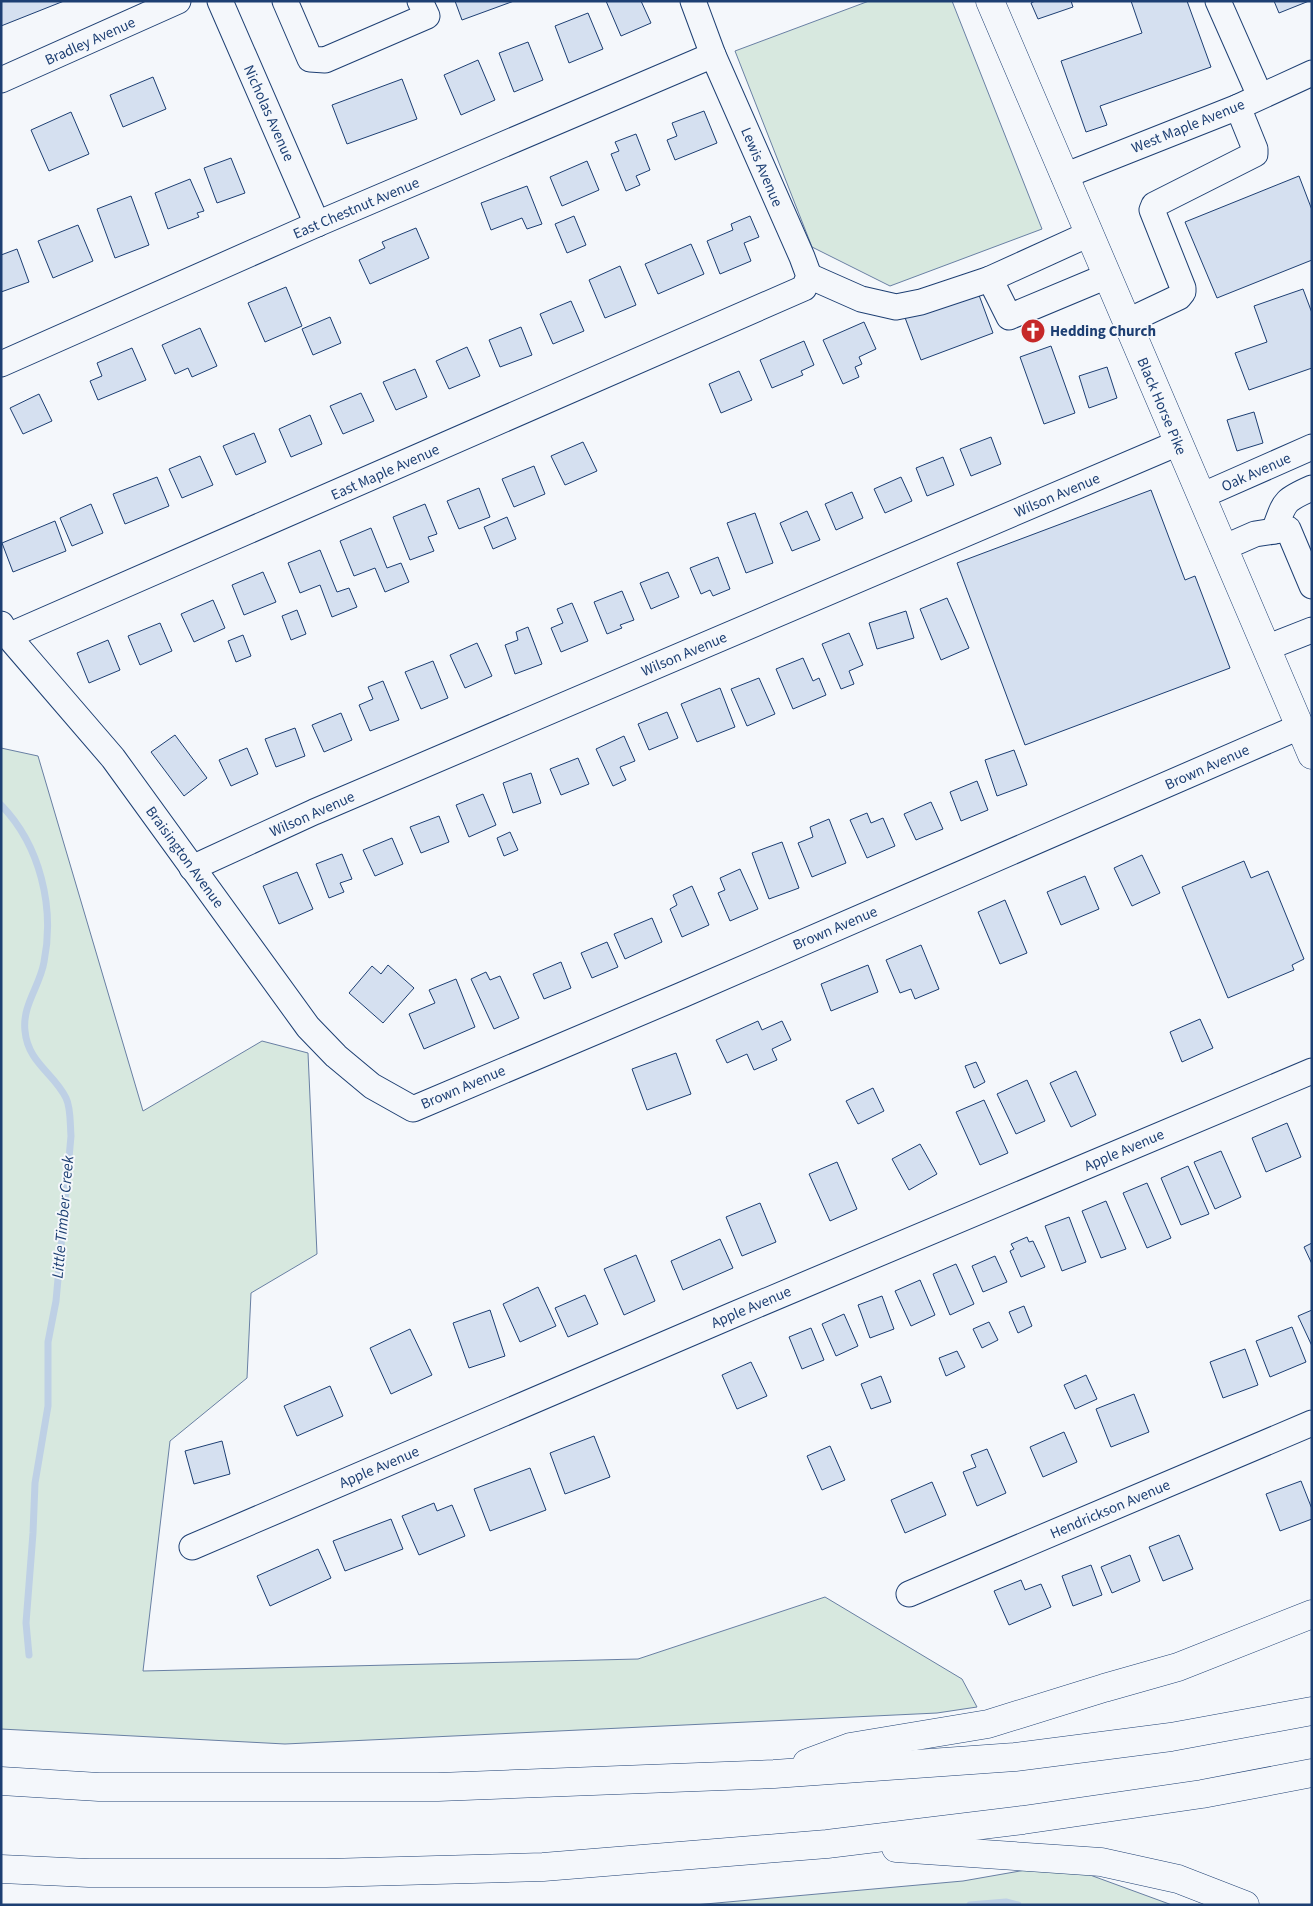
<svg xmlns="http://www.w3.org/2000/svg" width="1313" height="1906" font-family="'Source Sans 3',sans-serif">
<rect width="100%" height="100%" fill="#f4f7fb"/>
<g fill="#d7e8df" stroke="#687fa3">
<polygon points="869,1 952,1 1042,229 890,286 812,247 735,51"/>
<polygon points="1,748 38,756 143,1111 262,1041 308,1053 317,1254 251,1293 247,1378 170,1441 143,1671 638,1659 825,1597 962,1679 977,1707 937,1713 285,1744 1,1729"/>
<polygon points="1060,1864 1172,1905 694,1905 963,1881"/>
</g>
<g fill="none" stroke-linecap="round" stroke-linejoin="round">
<g stroke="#bed0e5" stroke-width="7">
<path d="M1,805C40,845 55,907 44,962C40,986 22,1005 25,1031C28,1063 54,1073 66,1098C71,1108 70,1124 71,1136L56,1301L48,1342V1406L35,1483L33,1533L26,1623L29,1655"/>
<polyline points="970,1905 1006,1902 1018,1905"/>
</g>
</g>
<g fill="#d5e0f0" stroke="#1d3f73">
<polygon points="1,1 64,1 1,26"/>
<polygon points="455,1 514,1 462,20"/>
<polygon points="606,1 641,1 651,23 621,36"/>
<polygon points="1035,1 1071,1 1073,7 1038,19 1031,3"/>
<polygon points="1131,1 1187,1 1211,67 1100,106 1107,125 1086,132 1061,61 1142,33"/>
<polygon points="1274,1 1309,1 1279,13"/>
<polygon points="588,13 603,49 569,63 555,26"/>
<polygon points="528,42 543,80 514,92 499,53"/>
<polygon points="478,60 495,100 461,115 444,75"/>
<polygon points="153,77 166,109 123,127 110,95"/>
<polygon points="402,79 417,119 347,144 332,105"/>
<polygon points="704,111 717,143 675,160 667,140 677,136 672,123"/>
<polygon points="71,112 89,154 49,171 31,130"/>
<polygon points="636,134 650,170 636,176 640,185 626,191 611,154 619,151 615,142"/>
<polygon points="231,158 245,193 217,203 204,168"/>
<polygon points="587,161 599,190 562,206 550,177"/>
<polygon points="1299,176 1312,210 1312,260 1217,298 1185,222"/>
<polygon points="190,179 204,211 197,213 199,217 168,229 155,193"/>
<polygon points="527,186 542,224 527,229 522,218 491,230 481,203"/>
<polygon points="131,196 149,245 115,258 97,209"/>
<polygon points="574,216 586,245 567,253 555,224"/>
<polygon points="750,216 759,237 744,243 751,261 720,274 707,241 733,230 731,224"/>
<polygon points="78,225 93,261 53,278 38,241"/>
<polygon points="416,228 429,258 370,284 359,260 385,248 382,242"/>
<polygon points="691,244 704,274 658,294 645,264"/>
<polygon points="17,249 29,282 1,292 1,255"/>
<polygon points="620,266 636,305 605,318 589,280"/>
<polygon points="286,287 302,326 265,342 248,303"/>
<polygon points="976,287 993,333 921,360 904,315"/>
<polygon points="1303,289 1312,313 1312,368 1249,390 1235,353 1267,342 1254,306"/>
<polygon points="571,301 584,331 553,344 540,314"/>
<polygon points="330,317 341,343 313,355 302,329"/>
<polygon points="864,322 876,349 859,357 862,364 855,367 859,377 843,384 823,340"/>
<polygon points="521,327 532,355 500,367 489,340"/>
<polygon points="200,328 217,366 192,377 188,368 175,374 162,345"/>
<polygon points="804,341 814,365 801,371 803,375 772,388 760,360"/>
<polygon points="1051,346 1075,413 1044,424 1020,357"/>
<polygon points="467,347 480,376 449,389 436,361"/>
<polygon points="132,348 146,380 98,400 90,381 102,376 97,363"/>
<polygon points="1107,367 1117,398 1089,408 1079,376"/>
<polygon points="415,369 427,397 396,410 383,382"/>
<polygon points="739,371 752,400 721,413 709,384"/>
<polygon points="361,393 374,421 343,434 330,406"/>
<polygon points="39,394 52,421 23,434 10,408"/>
<polygon points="1254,412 1263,443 1237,451 1227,420"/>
<polygon points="310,415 322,444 291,457 279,429"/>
<polygon points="254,433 266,462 236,475 223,446"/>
<polygon points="991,437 1001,464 971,476 960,449"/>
<polygon points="583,442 597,471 565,485 551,456"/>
<polygon points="200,456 213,485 182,498 169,469"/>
<polygon points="943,457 954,485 927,496 916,468"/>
<polygon points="534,466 545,494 514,507 502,479"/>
<polygon points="157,477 169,506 125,524 113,494"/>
<polygon points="901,477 912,501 885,513 874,489"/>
<polygon points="479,488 490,517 459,529 447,501"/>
<polygon points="1151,490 1185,580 1195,576 1230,668 1025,745 957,563"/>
<polygon points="852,492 863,518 836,530 825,504"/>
<polygon points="91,504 103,533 72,546 60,518"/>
<polygon points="425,504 437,534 428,537 434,551 410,560 393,517"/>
<polygon points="807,511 820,540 792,551 780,523"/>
<polygon points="755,513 773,563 746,573 727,523"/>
<polygon points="507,517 516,539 493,549 484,527"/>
<polygon points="55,521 66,551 13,572 2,543"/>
<polygon points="371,528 387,568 401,563 409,582 385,592 375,568 354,576 340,541"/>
<polygon points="320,550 337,592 349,588 357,607 332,617 320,585 300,593 288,563"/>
<polygon points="718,557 730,589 713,596 710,590 701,594 690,568"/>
<polygon points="263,572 276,602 244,615 232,585"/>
<polygon points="668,572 679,597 651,609 640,583"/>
<polygon points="622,591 634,620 620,625 622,628 607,634 594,602"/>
<polygon points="947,598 969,648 941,660 920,609"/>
<polygon points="213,600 225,628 194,642 181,614"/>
<polygon points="572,603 588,641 561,652 551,628 563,623 557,609"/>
<polygon points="297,610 306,634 291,640 282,616"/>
<polygon points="906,611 914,638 877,649 869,623"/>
<polygon points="160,623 172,651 140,665 128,636"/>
<polygon points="528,627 542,664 515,674 505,645 518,640 516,632"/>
<polygon points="849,633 863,665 849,671 854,684 841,689 822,644"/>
<polygon points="243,635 251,656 236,662 228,641"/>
<polygon points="108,640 120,670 89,683 77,653"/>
<polygon points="477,643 492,676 465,688 450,655"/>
<polygon points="803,658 813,681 819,678 826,695 793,709 776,669"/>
<polygon points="433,661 448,698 421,709 405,672"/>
<polygon points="759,678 775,714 747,726 731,689"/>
<polygon points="383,681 399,720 370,731 359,705 373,699 368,687"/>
<polygon points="720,688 735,727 697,742 681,704"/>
<polygon points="667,712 678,738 649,750 638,724"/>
<polygon points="341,713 352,740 324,752 312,725"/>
<polygon points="295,728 305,756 276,767 265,739"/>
<polygon points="175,735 207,778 184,796 151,752"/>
<polygon points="624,736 635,761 620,767 626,780 613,786 596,749"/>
<polygon points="247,748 258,774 231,786 219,760"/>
<polygon points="1014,750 1027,785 997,796 985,760"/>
<polygon points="578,758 589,784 561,795 550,769"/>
<polygon points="531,773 541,803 513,813 503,783"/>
<polygon points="977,781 988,810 961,821 950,792"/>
<polygon points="483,794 496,825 469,837 456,805"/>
<polygon points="931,802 943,829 916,840 904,814"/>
<polygon points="867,813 871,823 883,818 895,846 867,858 850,820"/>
<polygon points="439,816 449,842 421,853 410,827"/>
<polygon points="829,819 846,863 812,877 798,843 813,837 810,827"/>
<polygon points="510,832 518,850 504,856 497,838"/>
<polygon points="392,838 403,864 375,876 363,850"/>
<polygon points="782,842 799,888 769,899 752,853"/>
<polygon points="342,854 352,879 340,883 344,892 329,898 316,864"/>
<polygon points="1142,855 1160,893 1132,906 1114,868"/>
<polygon points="1244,861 1251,878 1268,871 1304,959 1292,965 1294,970 1228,998 1182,887"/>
<polygon points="740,869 758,909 730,921 718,893 725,890 720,878"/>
<polygon points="297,872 313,909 279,924 263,886"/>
<polygon points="1085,876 1099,909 1061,925 1047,892"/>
<polygon points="692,886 709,925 682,937 670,909 677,905 673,895"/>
<polygon points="1005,900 1027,953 1000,964 978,912"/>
<polygon points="652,918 662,942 625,959 614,934"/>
<polygon points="607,942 618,967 592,978 581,953"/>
<polygon points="921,945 939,989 915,999 911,989 900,993 886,960"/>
<polygon points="561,962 571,988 544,999 533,974"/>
<polygon points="388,965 414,988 383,1023 349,993 372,966 381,974"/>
<polygon points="868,965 878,992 831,1011 821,984"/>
<polygon points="486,972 490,980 500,976 519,1018 494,1029 471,979"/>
<polygon points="456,979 475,1027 424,1049 409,1014 435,1003 429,990"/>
<polygon points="1200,1019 1213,1048 1182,1062 1170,1032"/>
<polygon points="758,1021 762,1030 782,1021 791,1040 772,1049 777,1060 754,1070 747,1054 727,1063 716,1040"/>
<polygon points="676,1053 691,1094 647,1110 632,1069"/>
<polygon points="976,1062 985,1082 974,1088 965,1066"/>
<polygon points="1076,1071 1096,1115 1071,1127 1050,1083"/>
<polygon points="1027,1080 1045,1121 1016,1134 997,1094"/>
<polygon points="873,1088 884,1111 858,1124 846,1101"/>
<polygon points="984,1100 1008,1153 980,1165 956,1112"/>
<polygon points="1287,1123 1301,1157 1266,1172 1252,1138"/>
<polygon points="920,1144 937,1174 909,1190 892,1159"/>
<polygon points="1221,1151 1241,1197 1215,1209 1194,1162"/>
<polygon points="837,1162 857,1209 830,1221 809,1174"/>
<polygon points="1188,1166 1209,1214 1181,1225 1161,1178"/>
<polygon points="1147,1183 1171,1238 1147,1248 1123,1193"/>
<polygon points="1106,1201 1126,1249 1101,1258 1082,1211"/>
<polygon points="760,1203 776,1242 742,1256 726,1217"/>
<polygon points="1069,1217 1086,1262 1062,1271 1045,1226"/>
<polygon points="1027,1237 1029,1242 1033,1241 1045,1267 1021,1277 1010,1251 1014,1249 1011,1244"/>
<polygon points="720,1239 733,1268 683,1290 671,1261"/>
<polygon points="1312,1243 1312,1264 1304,1247"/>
<polygon points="636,1255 655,1301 624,1315 604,1269"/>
<polygon points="995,1256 1007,1282 983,1292 972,1266"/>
<polygon points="956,1264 974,1304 950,1315 933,1274"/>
<polygon points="920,1280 935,1315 911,1326 895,1291"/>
<polygon points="538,1287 556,1326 520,1342 503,1304"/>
<polygon points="585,1295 598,1324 568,1337 555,1308"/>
<polygon points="882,1296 894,1329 870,1338 858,1305"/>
<polygon points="1024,1306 1032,1326 1018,1333 1009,1312"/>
<polygon points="490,1310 505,1356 469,1368 453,1323"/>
<polygon points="1312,1310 1312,1346 1298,1316"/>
<polygon points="844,1314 858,1346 836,1356 822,1324"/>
<polygon points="989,1322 998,1340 982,1348 973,1329"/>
<polygon points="1292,1327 1306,1362 1270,1377 1256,1341"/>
<polygon points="811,1328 824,1360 802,1369 789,1337"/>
<polygon points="410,1329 432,1375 391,1394 370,1348"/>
<polygon points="1245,1349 1258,1385 1223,1398 1210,1362"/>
<polygon points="957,1351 965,1367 946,1376 939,1358"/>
<polygon points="751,1362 767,1396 737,1409 722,1375"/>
<polygon points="1086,1375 1097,1399 1075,1409 1064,1385"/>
<polygon points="881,1376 891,1402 871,1409 861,1384"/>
<polygon points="330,1386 343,1416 297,1436 284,1406"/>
<polygon points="1134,1394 1149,1432 1111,1447 1096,1409"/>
<polygon points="1064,1432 1077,1462 1043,1477 1030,1447"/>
<polygon points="594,1436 610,1477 565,1494 550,1453"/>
<polygon points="222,1441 230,1474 194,1484 185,1451"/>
<polygon points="830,1446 845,1480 822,1490 807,1456"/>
<polygon points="987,1449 1006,1493 977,1506 963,1472 976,1467 971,1455"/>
<polygon points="530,1468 546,1510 490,1531 474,1489"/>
<polygon points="1301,1481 1312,1509 1312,1519 1280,1531 1266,1494"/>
<polygon points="932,1482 946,1515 905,1533 891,1500"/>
<polygon points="434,1503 437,1511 452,1505 465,1536 419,1555 402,1516"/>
<polygon points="391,1519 403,1549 345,1571 333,1541"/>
<polygon points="1179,1535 1193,1569 1163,1581 1149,1547"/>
<polygon points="318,1549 331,1578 270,1606 257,1576"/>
<polygon points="1130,1555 1140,1581 1112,1593 1101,1567"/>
<polygon points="1091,1565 1102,1595 1073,1606 1062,1576"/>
<polygon points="1021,1580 1025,1590 1041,1584 1051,1607 1009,1625 994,1591"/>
</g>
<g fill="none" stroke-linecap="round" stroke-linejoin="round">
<defs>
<g id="minor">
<polyline points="220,1 317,224"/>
<polyline points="285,1 310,59 325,60 427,16 420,1"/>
<polyline points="1218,1 1260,96"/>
<polyline points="1,80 178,1"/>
<polyline points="1064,176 1238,107 1312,73"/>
<polyline points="1089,234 990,279 1009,317 1107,276"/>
<polyline points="809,276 861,299 896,307 921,302 990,279"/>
<polyline points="1126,322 1179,297 1183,292 1183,288 1152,210 1154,205 1255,154 1255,149 1238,107"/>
<polyline points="1,364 317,224 713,55"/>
<polyline points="1201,496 1312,447"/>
<path d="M1274,531C1285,502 1282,501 1312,488"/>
<polyline points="1223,548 1255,534 1288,529 1312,586"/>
<polyline points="1,624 8,636 113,758 308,1027 336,1056 372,1086 413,1109 682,995 1299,727"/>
<polyline points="8,636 804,288 809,276 802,257 713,55 693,1"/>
<polyline points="1266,648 1312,630"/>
<polyline points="192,868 314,812 1178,443"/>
<polyline points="192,1547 733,1315 1312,1071"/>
<polyline points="909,1594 1312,1423"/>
</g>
<polyline id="major" points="990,1 1312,755"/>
<g id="highway">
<polyline points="807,1763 850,1747 988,1724 1104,1688 1178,1667 1312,1614"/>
<polyline points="1,1781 99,1787 438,1787 774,1774 1015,1757 1171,1737 1312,1711"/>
<polyline points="896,1848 1101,1862 1178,1879 1245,1905"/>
<polyline points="1,1869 89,1873 326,1873 543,1867 827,1844 1023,1820 1202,1794 1312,1773"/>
</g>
</defs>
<use href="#minor" stroke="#1d3f73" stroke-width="27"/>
<use href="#major" stroke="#1d3f73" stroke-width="29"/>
<use href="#highway" stroke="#1d3f73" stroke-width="29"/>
<use href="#minor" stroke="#f4f7fb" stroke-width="25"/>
<use href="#major" stroke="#f4f7fb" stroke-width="28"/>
<use href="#highway" stroke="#f4f7fb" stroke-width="28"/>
</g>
<defs>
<symbol id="church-disc" viewBox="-11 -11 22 22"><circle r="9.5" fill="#c62828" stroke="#f4f7fb"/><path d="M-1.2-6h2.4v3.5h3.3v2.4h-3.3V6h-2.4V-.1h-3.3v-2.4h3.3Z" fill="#fff"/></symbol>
</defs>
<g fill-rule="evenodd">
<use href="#church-disc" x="1019" y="317" width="28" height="28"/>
</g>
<g text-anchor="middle" stroke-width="4" stroke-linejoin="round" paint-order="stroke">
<g font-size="15" fill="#1d3f73" stroke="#f4f7fb">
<text transform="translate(90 41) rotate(-24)" y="5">Bradley Avenue</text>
<text transform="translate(269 113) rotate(66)" y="5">Nicholas Avenue</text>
<text transform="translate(1188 126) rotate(-22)" y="5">West Maple Avenue</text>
<text transform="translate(762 167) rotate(67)" y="5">Lewis Avenue</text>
<text transform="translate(356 208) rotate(-23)" y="5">East Chestnut Avenue</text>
<text transform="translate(1162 406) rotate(67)" y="5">Black Horse Pike</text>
<text transform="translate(385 472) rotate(-24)" y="5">East Maple Avenue</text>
<text transform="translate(1256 472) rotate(-24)" y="5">Oak Avenue</text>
<text transform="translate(1057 495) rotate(-23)" y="5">Wilson Avenue</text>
<text transform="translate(684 654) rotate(-23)" y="5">Wilson Avenue</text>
<text transform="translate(1207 767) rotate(-24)" y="5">Brown Avenue</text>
<text transform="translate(312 814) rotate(-24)" y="5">Wilson Avenue</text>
<text transform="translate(185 857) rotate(54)" y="5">Braisington Avenue</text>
<text transform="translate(835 928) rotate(-23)" y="5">Brown Avenue</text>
<text transform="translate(463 1087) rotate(-23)" y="5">Brown Avenue</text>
<text transform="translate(1124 1150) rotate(-23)" y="5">Apple Avenue</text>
<text transform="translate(751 1307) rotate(-23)" y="5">Apple Avenue</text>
<text transform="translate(379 1467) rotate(-23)" y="5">Apple Avenue</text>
<text transform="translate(1110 1509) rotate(-23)" y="5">Hendrickson Avenue</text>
</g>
<g font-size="15" font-weight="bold" fill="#1d3f73" stroke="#f4f7fb" text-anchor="start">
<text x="1050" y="336">Hedding Church</text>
</g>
<g font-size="16" font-style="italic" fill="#1d3f73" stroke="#f4f7fb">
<text transform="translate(62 1217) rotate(-85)" y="6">Little Timber Creek</text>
</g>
</g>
<rect width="1313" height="1906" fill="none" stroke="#1d3f73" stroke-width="5"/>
</svg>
